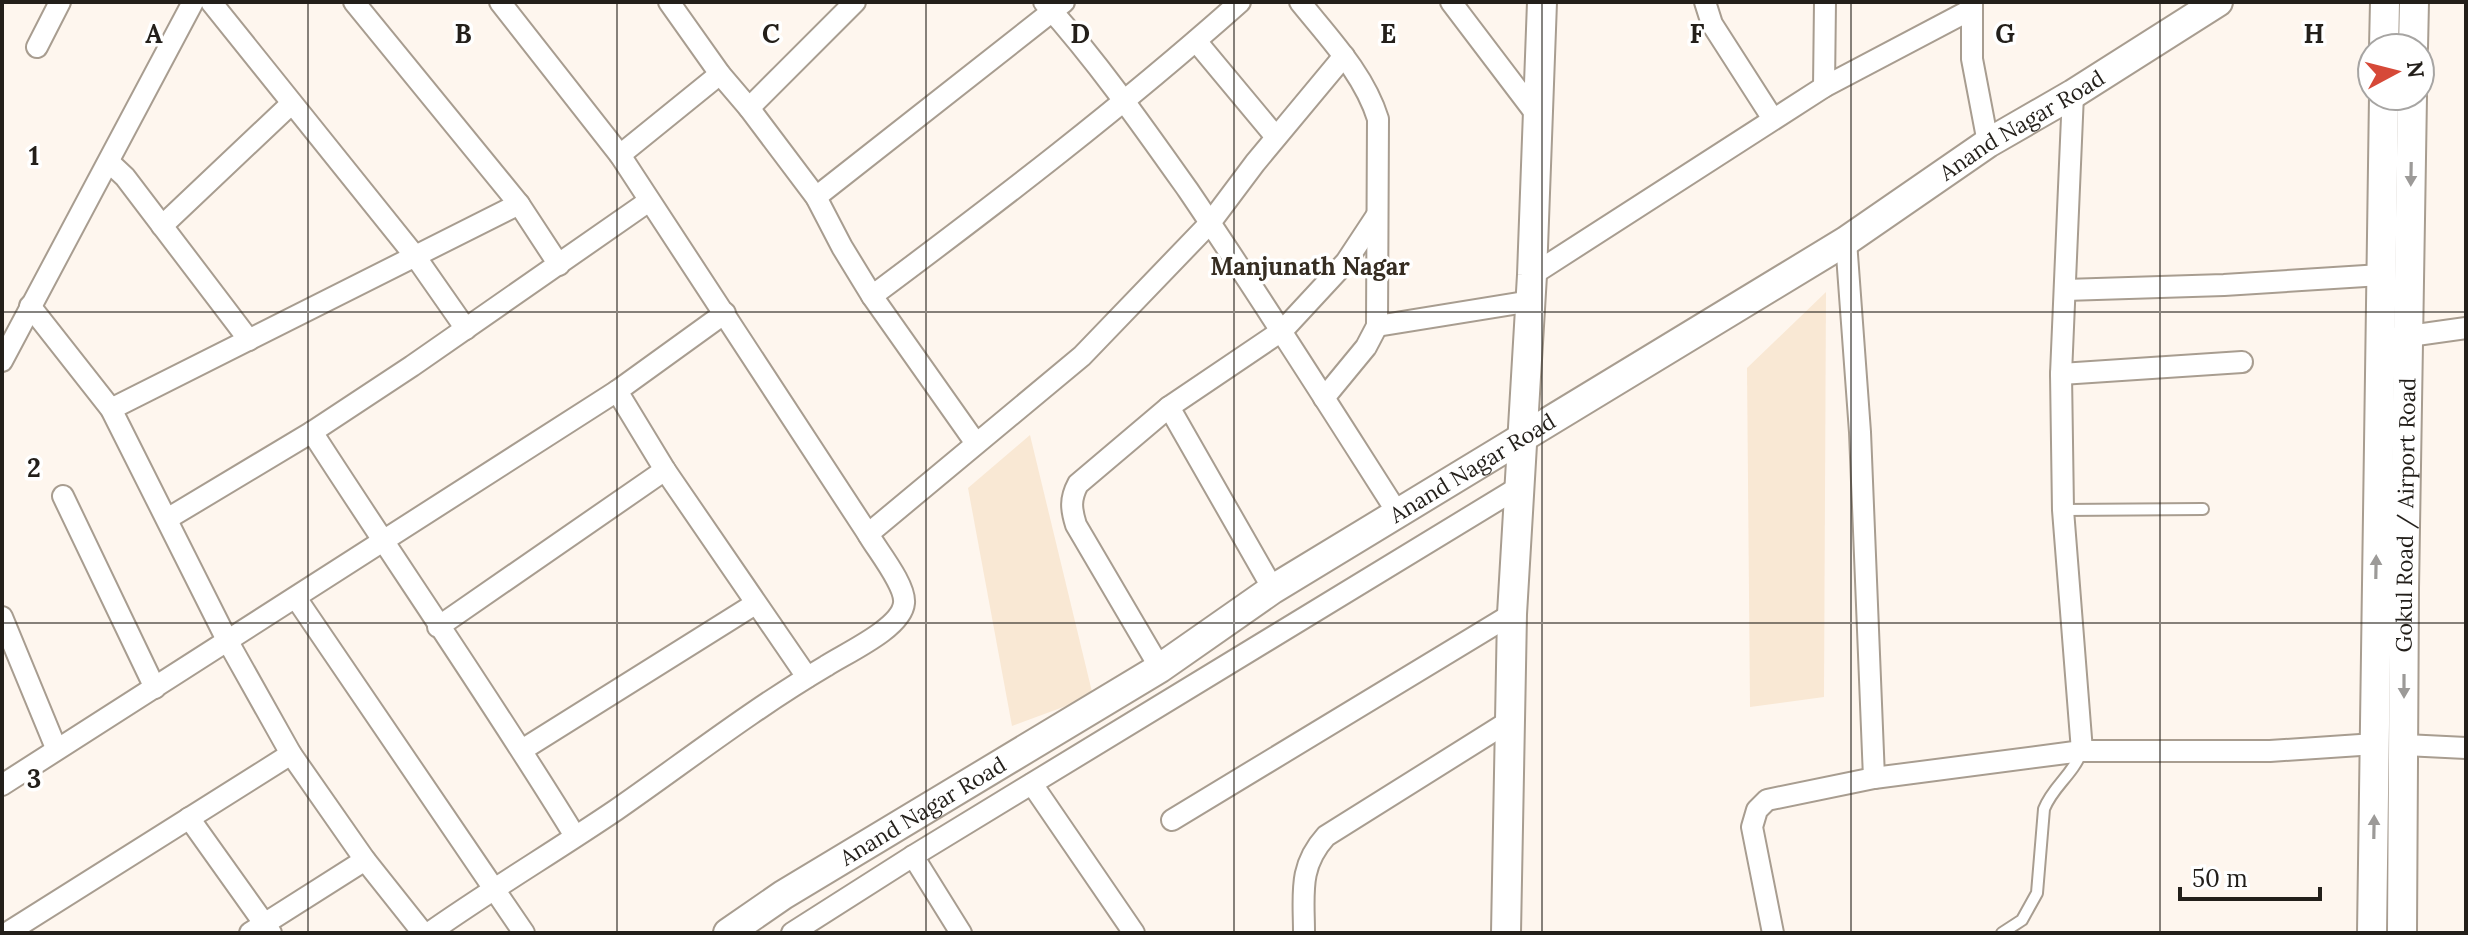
<svg xmlns="http://www.w3.org/2000/svg" width="2468" height="935" font-family="Lora,serif">
<rect width="100%" height="100%" fill="#fef6ee"/>
<g fill="#f9e8d4">
<polygon points="1826,292 1824,697 1750,707 1747,368"/>
<polygon points="1030,435 1093,696 1012,726 968,488"/>
</g>
<g fill="none" stroke-linecap="round" stroke-linejoin="round">
<defs>
<g id="lane">
<polyline points="2063,510 2203,509"/>
<path d="M2002,933L2022,920L2037,893L2044,809C2053,786 2072,776 2082,751"/>
</g>
<g id="street">
<polyline points="211,2 415,256 466,329"/>
<polyline points="354,2 519,204 559,265"/>
<polyline points="669,2 720,74 749,108 816,197 842,247 872,296 975,442"/>
<path d="M1044,2C1097,61 1142,125 1188,190C1260,296 1328,404 1397,512"/>
<path d="M1300,2C1329,38 1364,74 1378,119L1377,326L1366,347L1324,398"/>
<polyline points="1451,2 1536,114"/>
<polyline points="1705,2 1712,24 1773,119"/>
<polyline points="1972,2 1972,59 1988,143"/>
<polyline points="1196,41 1276,137"/>
<polyline points="37,47 60,2"/>
<polyline points="1824,87 1825,2"/>
<polyline points="2073,94 2061,374 2063,510 2082,751"/>
<polyline points="749,108 855,2"/>
<polyline points="620,155 720,74"/>
<polyline points="109,162 125,177 249,340"/>
<polyline points="816,197 1064,2"/>
<polyline points="162,226 291,104"/>
<polyline points="1846,241 1860,432 1874,778"/>
<polyline points="1532,275 1824,87 1972,9"/>
<polyline points="2065,290 2224,285 2381,275"/>
<path d="M872,296C998,202 1122,107 1240,2"/>
<polyline points="30,306 111,409 227,640 291,754 365,860 423,933"/>
<polyline points="1377,326 1531,301"/>
<polyline points="2395,338 2466,328"/>
<polyline points="2,361 193,2"/>
<polyline points="2061,374 2242,362"/>
<polyline points="617,391 665,470 807,677"/>
<polyline points="1169,407 1273,589"/>
<polyline points="111,409 519,204"/>
<path d="M312,432C399,567 491,699 575,836"/>
<polyline points="63,496 155,688"/>
<polyline points="167,519 312,432 412,366 649,201"/>
<polyline points="868,534 1082,356 1210,223 1255,163 1344,56"/>
<polyline points="296,598 524,933"/>
<polyline points="2,617 56,748"/>
<polyline points="438,627 665,470"/>
<path d="M1160,668L1076,525C1071,509 1070,499 1078,484L1169,407L1283,330L1346,262L1377,215"/>
<polyline points="2405,745 2466,748"/>
<polyline points="522,750 755,604"/>
<polyline points="1032,784 1134,933"/>
<polyline points="2,785 617,391 725,313"/>
<polyline points="189,818 271,933"/>
<polyline points="1172,820 1512,614"/>
<polyline points="913,856 961,933"/>
<polyline points="7,933 291,754"/>
<polyline points="250,933 365,860"/>
<path d="M429,933C490,890 554,852 616,810C685,762 753,709 826,666C846,653 902,628 904,603C906,585 877,550 868,534L620,155L500,2"/>
<polyline points="792,933 913,856 1519,487"/>
<path d="M1304,933C1304,894 1298,867 1326,836L1511,720"/>
<polyline points="1773,933 1752,827 1757,810 1767,800 1874,778 2082,751 2270,751 2375,744"/>
</g>
<g id="secondary">
<polyline points="2384,48 2385,2"/>
<polyline points="2413,48 2414,2"/>
<path id="s1" d="M728,933L783,895L1160,668L1273,589L1846,241L1988,143L2073,94L2218,2"/>
<polyline points="1506,933 1512,614 1532,275 1542,2"/>
<polyline points="2372,933 2384,96"/>
<path id="s2" d="M2402,933L2404,589L2412,96"/>
</g>
</defs>
<use href="#lane" stroke="#a89d90" stroke-width="14"/>
<use href="#street" stroke="#a89d90" stroke-width="24"/>
<use href="#secondary" stroke="#a89d90" stroke-width="32"/>
<use href="#lane" stroke="#fff" stroke-width="10"/>
<use href="#street" stroke="#fff" stroke-width="20"/>
<use href="#secondary" stroke="#fff" stroke-width="28"/>
</g>
<defs><path id="oneway-solid" d="M-6-.8H1V-3.2L6.5 0L1 3.2V.8H-6Z" transform="scale(2)"/></defs>
<g fill="#9c9a98">
<use href="#oneway-solid" transform="translate(2411 174) rotate(91)"/>
<use href="#oneway-solid" transform="translate(2376 567) rotate(-89)"/>
<use href="#oneway-solid" transform="translate(2404 686) rotate(90)"/>
<use href="#oneway-solid" transform="translate(2374 827) rotate(-89)"/>
</g>
<path fill="none" stroke="#231f1a" stroke-width="2" stroke-opacity="0.55" d="M308,2V933M617,2V933M926,2V933M1234,2V933M1542,2V933M1851,2V933M2160,2V933M2,312H2466M2,623H2466"/>
<g text-anchor="middle" stroke-width="7" stroke-linejoin="round" paint-order="stroke">
<g font-size="22" fill="#231f1a" stroke="#fff">
<text dy="8" stroke="none"><textPath href="#s1" startOffset="1526">Anand Nagar Road</textPath></text>
<text dy="8" stroke="none"><textPath href="#s1" startOffset="878">Anand Nagar Road</textPath></text>
<text dy="8" stroke="none"><textPath href="#s2" startOffset="418">Gokul Road / Airport Road</textPath></text>
<text dy="8" stroke="none"><textPath href="#s1" startOffset="230">Anand Nagar Road</textPath></text>
</g>
<g font-size="24" font-weight="bold" fill="#362d22" stroke="#fff">
<text x="1310" y="275">Manjunath Nagar</text>
</g>
</g>
<g font-size="26" text-anchor="middle" font-weight="bold" fill="#231f1a" stroke="#fff" stroke-width="7" stroke-linejoin="round" paint-order="stroke">
<text x="154" y="43">A</text>
<text x="463" y="43">B</text>
<text x="771" y="43">C</text>
<text x="1080" y="43">D</text>
<text x="1388" y="43">E</text>
<text x="1697" y="43">F</text>
<text x="2005" y="43">G</text>
<text x="2314" y="43">H</text>
<text x="34" y="165">1</text>
<text x="34" y="477">2</text>
<text x="34" y="788">3</text>
</g>
<rect width="2468" height="935" fill="none" stroke="#231f1a" stroke-width="8"/>
<g transform="translate(2396 72) rotate(83)"><circle r="38" fill="#ffffff" stroke="#a7a5a3" stroke-width="2"/>
<path d="M0-6L14 30L0 20L-14 30Z" fill="#d64938"/>
<text y="-12" font-size="22" font-weight="bold" text-anchor="middle" fill="#231f1a">N</text>
</g>
<path d="M2180 887v12h140v-12" fill="none" stroke="#231f1a" stroke-width="4"/>
<text x="2192" y="887" font-size="24" fill="#231f1a" stroke="#ffffff" stroke-width="6" paint-order="stroke">50 m</text>
</svg>
